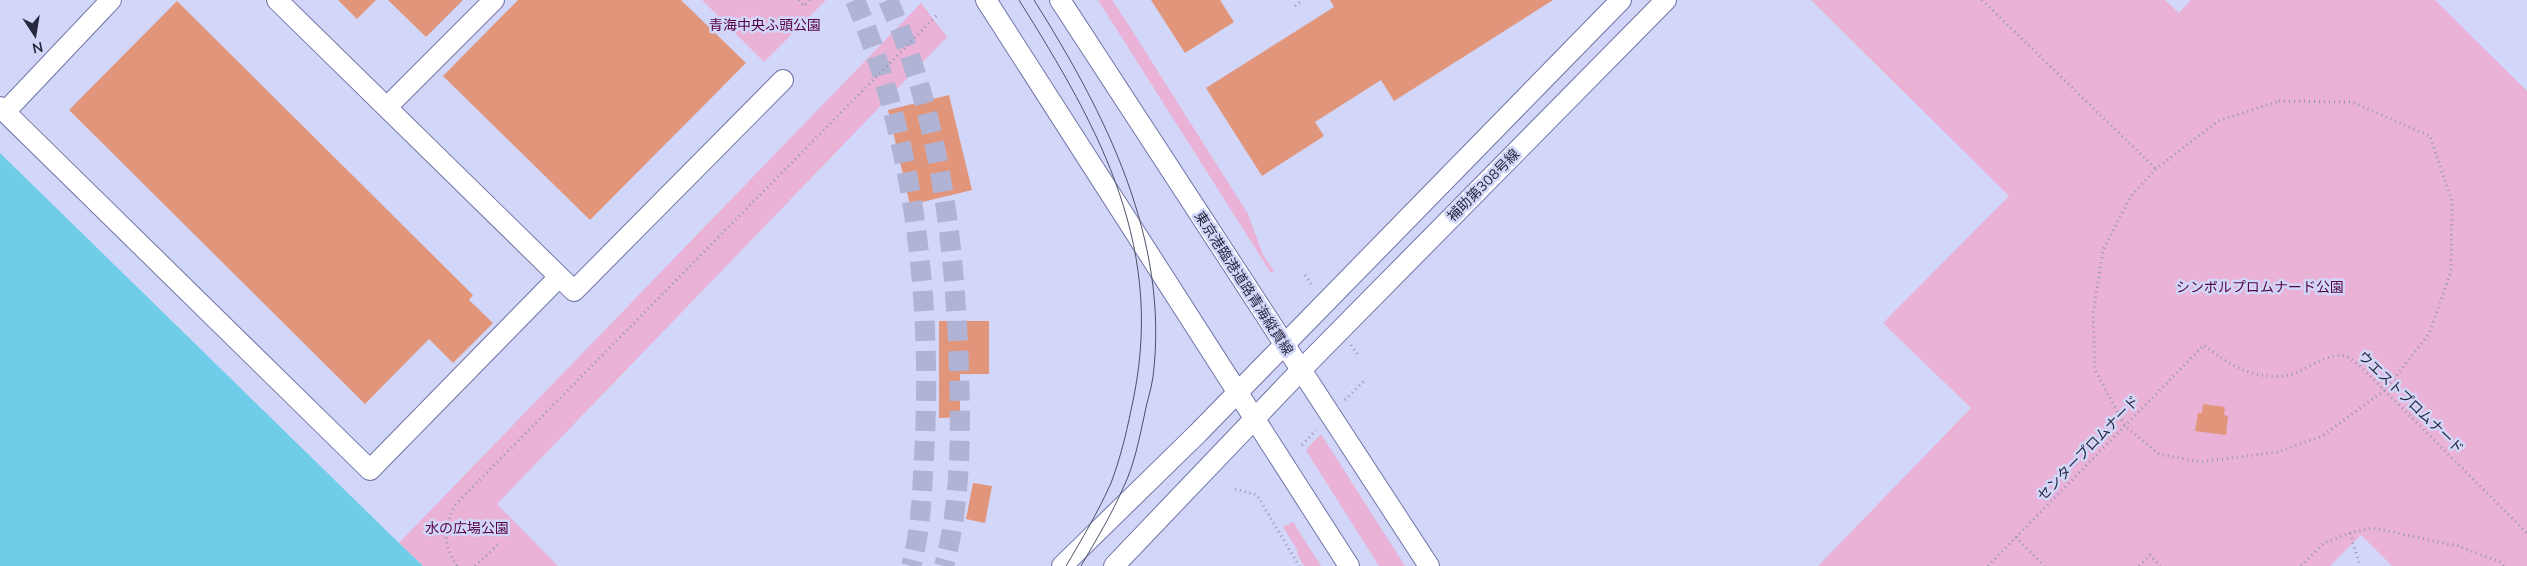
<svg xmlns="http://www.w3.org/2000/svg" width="2527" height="566" font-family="'Nunito Sans','Noto Sans JP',sans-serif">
<rect width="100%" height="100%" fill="#d2d6f8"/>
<g fill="#e9b2d6">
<polygon points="702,0 826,0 764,62"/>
<polygon points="1098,0 1112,0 1126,21 1248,214 1263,255 1274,271 1271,273"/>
<polygon points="1811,0 2165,0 2179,13 2191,0 2435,0 2527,91 2527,566 2392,566 2361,535 2330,566 1818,566 1971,408 1883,323 2009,196"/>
<polygon points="921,3 947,37 497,504 558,566 423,566 399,543"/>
<polygon points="1321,434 1405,566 1379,566 1314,463 1306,450"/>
<polygon points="1293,522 1321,566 1304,566 1297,554 1298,551 1283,527"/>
</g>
<polygon fill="#6fcdea" points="0,153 399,543 423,566 0,566"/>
<g fill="#e1967c">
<polygon points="338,0 376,0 357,19"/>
<polygon points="388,0 463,0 426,37"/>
<polygon points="518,0 681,0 746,63 590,220 443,76"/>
<polygon points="1151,0 1220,0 1234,22 1185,53"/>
<polygon points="1330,0 1553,0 1394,101 1381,80 1315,122 1324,136 1262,176 1206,88 1334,7"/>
<polygon points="177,1 473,295 469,300 493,323 453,363 429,339 365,404 69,110"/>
<polygon points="949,95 972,190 910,205 888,110"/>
<polygon points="939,321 989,321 989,374 960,374 960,417 939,418"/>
<polygon points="2203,404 2225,407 2224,415 2228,416 2226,435 2195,431 2198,413 2202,413"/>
<polygon points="973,483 992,486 985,523 966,519"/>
</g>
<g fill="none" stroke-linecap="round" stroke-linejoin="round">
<g stroke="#b0b3d3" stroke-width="20" stroke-dasharray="20 10" stroke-linecap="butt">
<path d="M855,0C915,142 933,304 924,457C922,493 921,531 911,566"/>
<path d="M888,0C940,116 955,244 959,370C961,434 961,503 944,566"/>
</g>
<defs>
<g id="minor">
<polyline points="277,0 574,291 783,80"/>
<polyline points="986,0 1349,566"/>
<polyline points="1060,0 1429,566"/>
<polyline points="0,107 370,470 559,277"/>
<polyline points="387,107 494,0"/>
<polyline points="5,112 111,0"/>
<polyline points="1062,566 1198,433 1621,0"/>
<polyline points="1114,566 1301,370 1666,0"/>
</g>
</defs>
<use href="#minor" stroke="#7074a8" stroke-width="22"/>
<g stroke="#9598b5" stroke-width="3" stroke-dasharray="1 4" stroke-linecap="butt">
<polyline points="799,0 804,6 810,0"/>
<polyline points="1982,0 2156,169"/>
<polyline points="1295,6 1303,0"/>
<polygon points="2279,101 2352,102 2430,136 2452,201 2451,271 2429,334 2385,390 2322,436 2278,452 2200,462 2159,454 2125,426 2095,370 2093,314 2103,250 2131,196 2156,169 2218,121"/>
<polyline points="1305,275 1313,287"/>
<polyline points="1351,345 1358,355"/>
<polyline points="1345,400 1365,380"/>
<polyline points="1302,445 1316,430"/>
<polyline points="1235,489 1257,495 1299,566"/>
<polyline points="2350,533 2360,566"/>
<polyline points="2016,537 2044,566"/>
<path d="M457,566C442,542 444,532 454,506L939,13"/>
<polyline points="475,566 499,544"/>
<path d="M1988,566L2204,345C2228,364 2251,379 2284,376C2304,374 2324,352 2345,356C2349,357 2355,362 2358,364L2527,533"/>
<polyline points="2139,566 2150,555 2160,566"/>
<polyline points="2301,566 2324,543 2350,533 2373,528 2458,546 2500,562 2504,566"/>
</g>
<use href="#minor" stroke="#fff" stroke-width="20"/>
<g stroke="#4d4f67" stroke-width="1">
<path d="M1019,0C1101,131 1168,250 1131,410C1126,435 1120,459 1111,483C1098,512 1082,539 1066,566"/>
<path d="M1034,0C1105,113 1170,239 1153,377C1151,391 1146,404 1144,417C1139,440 1134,465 1124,486C1112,514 1096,540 1081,566"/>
</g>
</g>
<g text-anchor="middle" stroke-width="5" stroke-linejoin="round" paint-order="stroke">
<g font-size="14" fill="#540343" stroke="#d2d6f8">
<text x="765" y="30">青海中央ふ頭公園</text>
<text x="2260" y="292">シンボルプロムナード公園</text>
<text x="467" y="533">水の広場公園</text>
</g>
<g font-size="14" fill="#27283e" stroke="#d2d6f8">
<text transform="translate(1483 185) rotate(-45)" y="5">補助第308号線</text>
<text transform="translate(1244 283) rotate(57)" y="5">東京港臨港道路青海縦貫線</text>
<text transform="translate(2411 402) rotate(44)" y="5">ウエストプロムナード</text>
<text transform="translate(2088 448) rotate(-46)" y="5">センタープロムナード</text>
</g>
</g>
<g transform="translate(35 35) rotate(168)" stroke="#d2d6f8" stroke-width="4" paint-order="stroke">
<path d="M0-4L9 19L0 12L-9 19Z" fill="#27283e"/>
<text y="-8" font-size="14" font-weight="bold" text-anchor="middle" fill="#27283e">N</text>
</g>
</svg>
